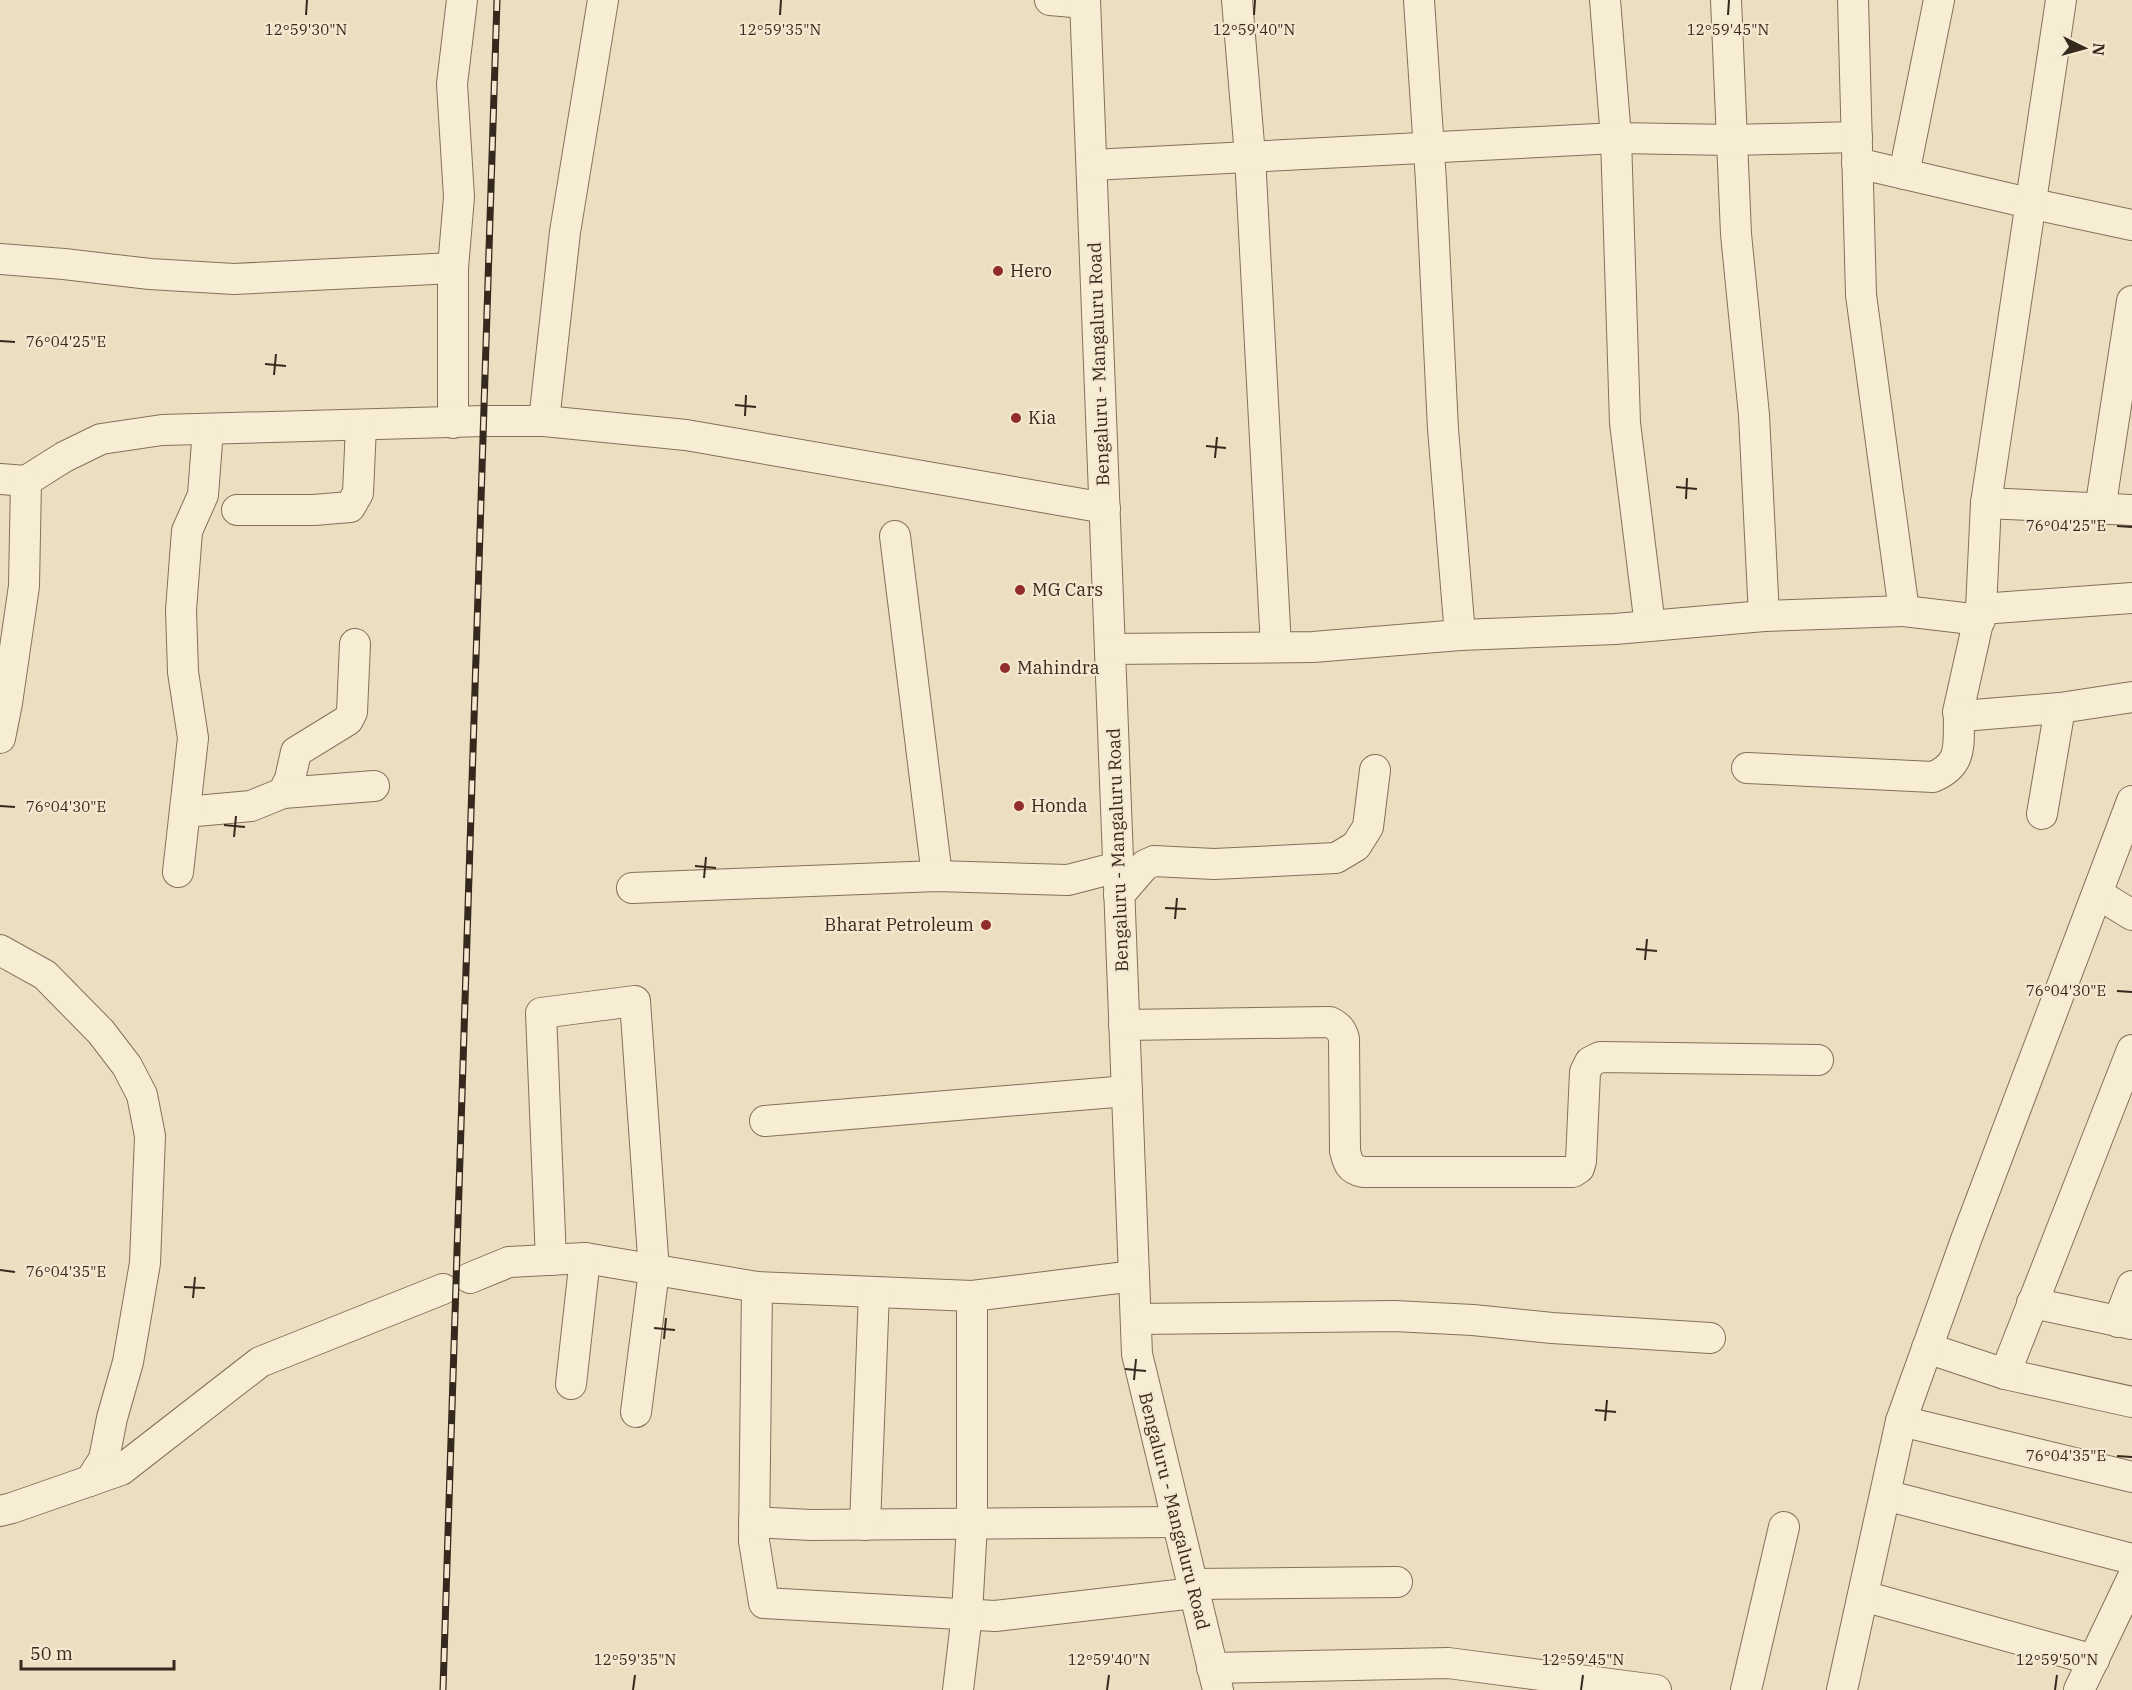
<svg xmlns="http://www.w3.org/2000/svg" width="2132" height="1690" font-family="'IBM Plex Serif',serif">
<rect width="100%" height="100%" fill="#ecdfc1"/>
<g fill="none" stroke-linecap="round" stroke-linejoin="round">
<defs>
<g id="minor">
<polyline points="1050,0 1085,3"/>
<polyline points="1085,0 1137,1354 1218,1690"/>
<polyline points="1237,0 1250,156 1276,647"/>
<polyline points="1419,0 1431,181 1443,429 1460,635"/>
<polyline points="1605,0 1616,138 1625,423 1650,626"/>
<polyline points="1726,0 1736,234 1754,415 1764,616"/>
<polyline points="1857,163 2029,203 2132,225"/>
<polyline points="1092,165 1616,138 1732,140 1857,137"/>
<polyline points="1904,174 1939,0"/>
<polyline points="0,259 64,264 150,274 234,279 453,268"/>
<polyline points="544,421 565,232 603,0"/>
<polyline points="453,423 453,268 459,197 452,84 462,0"/>
<polyline points="0,479 26,481 64,457 101,439 162,430 484,421 544,421 686,435 1105,508"/>
<polyline points="1986,503 2132,510"/>
<polyline points="237,510 314,510 350,507 358,493 361,426"/>
<polyline points="2100,510 2132,301"/>
<polyline points="895,536 937,876"/>
<polyline points="2132,598 1981,609 1958,712 1962,716 2060,708 2132,697"/>
<polyline points="1981,609 1986,503 2061,0"/>
<polyline points="1904,611 1980,620"/>
<polyline points="1110,649 1313,647 1460,635 1615,629 1764,616 1904,611 1861,295 1853,0"/>
<polyline points="0,738 7,703 24,586 26,481"/>
<path d="M1747,768L1933,777C1964,764 1958,744 1959,715"/>
<polyline points="283,793 290,779 296,752 348,720 352,712 355,644"/>
<polyline points="185,812 251,806 283,793 374,786"/>
<polyline points="2042,814 2060,708"/>
<polyline points="178,872 193,738 183,672 181,610 187,531 203,495 208,429"/>
<polyline points="632,888 937,876 1068,880 1118,867"/>
<polyline points="2098,894 2132,915"/>
<polyline points="1119,895 1145,865 1154,861 1214,864 1336,858 1356,846 1368,827 1375,770"/>
<polyline points="0,950 45,975 101,1032 127,1066 142,1095 150,1136 145,1263 128,1362 112,1418 104,1459 90,1481"/>
<path d="M1124,1025L1330,1022C1338,1026 1342,1030 1344,1039L1345,1151C1348,1164 1350,1169 1363,1172H1573L1579,1168L1581,1161L1585,1072L1590,1062L1600,1057L1818,1060"/>
<polyline points="765,1121 1127,1091"/>
<polyline points="551,1260 541,1013 635,1001 654,1271 636,1412"/>
<polyline points="470,1278 509,1262 585,1258 757,1287 972,1296 1134,1276"/>
<polyline points="757,1287 754,1541 764,1603 995,1616 1194,1593"/>
<polyline points="2032,1303 2132,1324"/>
<polyline points="1136,1319 1394,1316 1473,1320 1552,1328 1710,1338"/>
<polyline points="2118,1322 2132,1286"/>
<polyline points="1927,1348 2005,1374 2132,1402"/>
<polyline points="2005,1374 2132,1050"/>
<polyline points="571,1384 585,1258"/>
<polyline points="1901,1421 2132,1477"/>
<polyline points="1885,1495 2132,1559"/>
<polyline points="0,1511 12,1508 121,1470 260,1362 443,1289"/>
<polyline points="754,1522 811,1525 1177,1522"/>
<polyline points="865,1525 874,1292"/>
<polyline points="1192,1584 1397,1582"/>
<polyline points="1863,1596 2094,1660"/>
<polyline points="1212,1668 1448,1663 1656,1690"/>
<polyline points="958,1690 967,1614 972,1524 972,1296"/>
<polyline points="1746,1690 1784,1527"/>
<polyline points="1842,1690 1901,1421 1967,1237 2132,801"/>
<polyline points="2079,1690 2132,1579"/>
</g>
</defs>
<use href="#minor" stroke="#857059" stroke-width="32"/>
<use href="#minor" stroke="#f7ecd4" stroke-width="30"/>
<defs>
<polyline id="rail" points="443,1690 497,0"/>
</defs>
<use href="#rail" stroke="#35281d" stroke-width="7"/>
<use href="#rail" stroke="#f4e9d0" stroke-width="4.5" stroke-dasharray="14" stroke-linecap="butt"/>
</g>
<path fill="none" stroke="#35281d" stroke-width="2" d="M306,15L307,0M780,15L781,0M1254,15L1255,0M1728,15L1729,0M0,341L15,342M265,364L286,366M274,375L276,354M735,405L756,407M745,416L746,395M1206,446L1226,448M1215,458L1217,437M1676,487L1697,489M1686,499L1687,478M2117,526L2132,527M0,806L15,807M224,825L245,827M234,837L236,816M695,866L716,868M704,878L706,857M1165,908L1186,909M1175,919L1177,898M1636,949L1657,951M1645,960L1647,939M2117,991L2132,992M0,1270L15,1272M184,1287L205,1288M193,1298L195,1277M654,1328L675,1330M664,1339L666,1318M1125,1369L1146,1371M1134,1380L1136,1359M1595,1410L1616,1412M1605,1421L1607,1400M2117,1456L2132,1457M633,1690L635,1675M1107,1690L1109,1675M1581,1690L1583,1675M2055,1690L2057,1675"/>
<g fill="#912c2d" stroke="#f4e9d0" stroke-width="2">
<circle cx="998" cy="271" r="6"/>
<circle cx="1016" cy="418" r="6"/>
<circle cx="1020" cy="590" r="6"/>
<circle cx="1005" cy="668" r="6"/>
<circle cx="1019" cy="806" r="6"/>
<circle cx="986" cy="925" r="6"/>
</g>
<g text-anchor="middle" stroke-width="4.5" stroke-linejoin="round" paint-order="stroke">
<g font-size="18" fill="#35281d" stroke="#f4e9d0" text-anchor="start">
<text x="1010" y="277">Hero</text>
<text x="1028" y="424">Kia</text>
<text x="1032" y="596">MG Cars</text>
<text x="1017" y="674">Mahindra</text>
<text x="1031" y="812">Honda</text>
<text x="974" y="931" text-anchor="end">Bharat Petroleum</text>
</g>
<g font-size="18" fill="#35281d" stroke="#f4e9d0">
<text transform="translate(1099 364) rotate(-92)" y="6">Bengaluru - Mangaluru Road</text>
<text transform="translate(1118 850) rotate(-92)" y="6">Bengaluru - Mangaluru Road</text>
<text transform="translate(1174 1511) rotate(76)" y="6">Bengaluru - Mangaluru Road</text>
</g>
</g>
<g font-size="15" text-anchor="middle" fill="#35281d" stroke="#f4e9d0" stroke-width="4.5" stroke-linejoin="round" paint-order="stroke">
<text x="306" y="35">12°59'30"N</text>
<text x="780" y="35">12°59'35"N</text>
<text x="1254" y="35">12°59'40"N</text>
<text x="1728" y="35">12°59'45"N</text>
<text x="66" y="347">76°04'25"E</text>
<text x="2066" y="531">76°04'25"E</text>
<text x="66" y="812">76°04'30"E</text>
<text x="2066" y="996">76°04'30"E</text>
<text x="66" y="1277">76°04'35"E</text>
<text x="2066" y="1461">76°04'35"E</text>
<text x="635" y="1665">12°59'35"N</text>
<text x="1109" y="1665">12°59'40"N</text>
<text x="1583" y="1665">12°59'45"N</text>
<text x="2057" y="1665">12°59'50"N</text>
</g>
<g transform="translate(2084 48) rotate(95)" stroke="#f4e9d0" stroke-width="4.5" paint-order="stroke">
<path d="M0-4.5L10 22L0 15L-10 22Z" fill="#35281d"/>
<text y="-9" font-size="16" font-weight="bold" text-anchor="middle" fill="#35281d">N</text>
</g>
<path d="M21 1660v9h153v-9" fill="none" stroke="#35281d" stroke-width="3"/>
<text x="30" y="1660" font-size="18" fill="#35281d" stroke="#f4e9d0" stroke-width="4.5" paint-order="stroke">50 m</text>
</svg>
